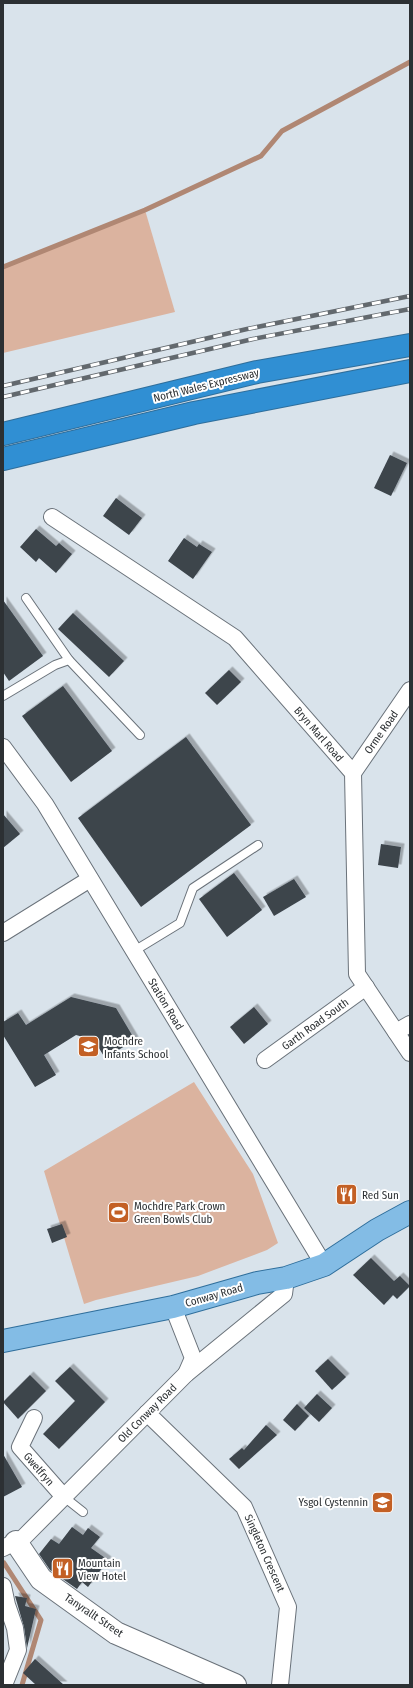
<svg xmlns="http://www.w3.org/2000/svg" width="413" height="1688" font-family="'Fira Sans Condensed',sans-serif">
<defs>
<filter id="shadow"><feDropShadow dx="3.5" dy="-3.5" stdDeviation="0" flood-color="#0004"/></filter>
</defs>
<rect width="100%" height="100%" fill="#d9e3eb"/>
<g fill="#dbb39f">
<polygon points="145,210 175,312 3,353 3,267"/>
<polygon points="194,1082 253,1174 278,1243 267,1250 198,1276 96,1300 84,1304 44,1171"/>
</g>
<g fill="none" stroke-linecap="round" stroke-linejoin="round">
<g stroke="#b08773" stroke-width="5">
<polyline points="3,267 145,210 261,156 282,131 410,62"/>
<polyline points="4,1563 41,1620 22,1685"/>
</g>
</g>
<g fill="#3c444b" filter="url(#shadow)">
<polygon points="390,455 407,463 391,496 374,488"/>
<polygon points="116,498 142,518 129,535 103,516"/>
<polygon points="36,529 56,546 59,543 72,554 56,573 39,558 36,562 20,547"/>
<polygon points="184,538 197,547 199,544 212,552 193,579 168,561"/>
<polygon points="3,600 43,656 9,681 3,672"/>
<polygon points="73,613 124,661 109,677 58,629"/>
<polygon points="229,670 241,682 217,705 205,693"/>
<polygon points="63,686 112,751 71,782 22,716"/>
<polygon points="186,737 251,825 141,907 78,818"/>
<polygon points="3,814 20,834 3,848"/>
<polygon points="381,844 401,847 398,868 378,865"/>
<polygon points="234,873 262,910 227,937 199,899"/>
<polygon points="294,879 306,897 274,916 263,897"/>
<polygon points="71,997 116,1008 135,1040 105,1058 94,1040 76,1035 44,1055 56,1075 35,1087 3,1035 3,1022 18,1013 26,1025"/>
<polygon points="254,1007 268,1024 244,1044 230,1027"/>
<polygon points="62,1224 67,1237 52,1243 47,1229"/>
<polygon points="371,1258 394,1281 400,1276 410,1286 397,1299 393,1295 384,1305 353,1275"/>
<polygon points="328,1359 346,1377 332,1390 315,1371"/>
<polygon points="70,1367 105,1402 59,1449 43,1434 75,1401 55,1381"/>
<polygon points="30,1375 46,1391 18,1419 3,1402"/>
<polygon points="317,1394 332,1408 319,1422 304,1408"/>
<polygon points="297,1404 309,1416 295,1431 283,1420"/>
<polygon points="266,1425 277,1435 239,1469 229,1459 242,1448 244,1450"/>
<polygon points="3,1454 22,1487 3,1497"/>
<polygon points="72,1527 83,1535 88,1528 100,1537 91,1548 108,1560 88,1587 82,1582 77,1589 50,1570 39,1554 51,1539 59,1544"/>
<polygon points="15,1596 27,1598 25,1606 36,1609 27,1648 24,1627"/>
<polygon points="35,1659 64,1685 36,1685 23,1673"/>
</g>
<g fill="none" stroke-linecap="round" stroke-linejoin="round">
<defs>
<g id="lane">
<polyline points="26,598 69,660"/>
<polyline points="3,696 55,665 69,660 140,735"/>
<polyline points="134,951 180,923 193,888 258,845"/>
<polyline points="64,1497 83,1512"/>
</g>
<g id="street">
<polyline points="52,517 235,638 353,773 357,974 410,1053"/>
<polyline points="3,747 45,804 324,1265"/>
<polyline points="353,773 410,690"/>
<polyline points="3,933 90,879"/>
<polyline points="396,1032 410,1024"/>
<polyline points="265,1060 366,987"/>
<polyline points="173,1307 193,1358 186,1374"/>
<polyline points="147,1413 244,1507 288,1607 280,1685"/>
<polyline points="34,1418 20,1447 64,1497"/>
<polyline points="3,1548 23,1538 186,1374 284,1294 286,1278"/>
<polyline points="3,1586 7,1605 15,1628 18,1650 4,1685"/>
</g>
<polyline id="secondary" points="16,1542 41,1579 116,1633 235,1685"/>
<polyline id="primary" points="3,1341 173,1307 257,1283 286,1278 324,1265 377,1230 410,1212"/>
<g id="highway">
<polyline points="3,434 257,372 410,345"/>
<polyline points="3,459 194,413 410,371"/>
</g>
</defs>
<use href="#lane" stroke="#6a727a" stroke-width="10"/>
<use href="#street" stroke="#6a727a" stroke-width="18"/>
<use href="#secondary" stroke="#6a727a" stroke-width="24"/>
<use href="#primary" stroke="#2f6e9b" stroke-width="24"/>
<use href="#highway" stroke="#2f6e9b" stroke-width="24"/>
<use href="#lane" stroke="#fff" stroke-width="8"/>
<use href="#street" stroke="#fff" stroke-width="16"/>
<use href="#secondary" stroke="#fff" stroke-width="22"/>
<use href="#primary" stroke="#83bce5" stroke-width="22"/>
<use href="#highway" stroke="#308fd3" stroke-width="22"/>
<defs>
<g id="rail">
<polyline points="3,386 247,329 410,296"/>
<polyline points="3,397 253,339 410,309"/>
</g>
</defs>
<use href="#rail" stroke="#63696e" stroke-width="4.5"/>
<use href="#rail" stroke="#fff" stroke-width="3" stroke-dasharray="9" stroke-linecap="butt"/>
</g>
<defs>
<symbol id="school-square" viewBox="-11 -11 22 22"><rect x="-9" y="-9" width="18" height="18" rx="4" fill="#c36025" stroke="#fff"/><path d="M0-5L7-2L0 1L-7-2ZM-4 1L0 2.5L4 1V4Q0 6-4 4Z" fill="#fff"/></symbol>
<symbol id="restaurant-square" viewBox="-11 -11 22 22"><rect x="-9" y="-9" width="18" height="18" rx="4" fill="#c36025" stroke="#fff"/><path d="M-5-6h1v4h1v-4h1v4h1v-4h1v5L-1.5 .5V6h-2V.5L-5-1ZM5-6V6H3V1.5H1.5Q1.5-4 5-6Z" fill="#fff"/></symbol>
<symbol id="stadium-square" viewBox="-11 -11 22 22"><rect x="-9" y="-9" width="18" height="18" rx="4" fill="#c36025" stroke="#fff"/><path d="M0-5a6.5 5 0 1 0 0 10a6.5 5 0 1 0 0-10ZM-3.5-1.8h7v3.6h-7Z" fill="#fff"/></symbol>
</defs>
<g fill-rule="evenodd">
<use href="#school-square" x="76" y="1034" width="25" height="25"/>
<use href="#restaurant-square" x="334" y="1182" width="25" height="25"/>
<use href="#stadium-square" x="106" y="1200" width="25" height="25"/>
<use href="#school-square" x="370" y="1490" width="25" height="25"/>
<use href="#restaurant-square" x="50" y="1556" width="25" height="25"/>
</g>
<g text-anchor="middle" stroke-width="4" stroke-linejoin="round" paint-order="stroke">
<g font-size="11" fill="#2c3033" stroke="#fff">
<text transform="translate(206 385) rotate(-14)" y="4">North Wales Expressway</text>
<text transform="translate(381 732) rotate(-55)" y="4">Orme Road</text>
<text transform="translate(319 734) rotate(49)" y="4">Bryn Marl Road</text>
<text transform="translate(166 1004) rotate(59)" y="4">Station Road</text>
<text transform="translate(315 1024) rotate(-36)" y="4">Garth Road South</text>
<text transform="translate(214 1295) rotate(-16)" y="4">Conway Road</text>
<text transform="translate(147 1413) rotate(-45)" y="4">Old Conway Road</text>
<text transform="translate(39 1469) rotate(49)" y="4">Gwelfryn</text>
<text transform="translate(265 1553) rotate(66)" y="4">Singleton Crescent</text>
<text transform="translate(94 1615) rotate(34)" y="4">Tanyrallt Street</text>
</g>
<g font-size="11" fill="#2c3033" stroke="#fff" text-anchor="start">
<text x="104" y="1045">Mochdre<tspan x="104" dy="13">Infants School</tspan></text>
<text x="362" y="1199">Red Sun</text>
<text x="134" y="1210">Mochdre Park Crown<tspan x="134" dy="13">Green Bowls Club</tspan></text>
<text x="368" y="1506" text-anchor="end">Ysgol Cystennin</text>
<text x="78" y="1567">Mountain<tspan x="78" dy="13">View Hotel</tspan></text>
</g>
</g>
<rect width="413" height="1688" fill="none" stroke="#2c3033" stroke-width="8"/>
</svg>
